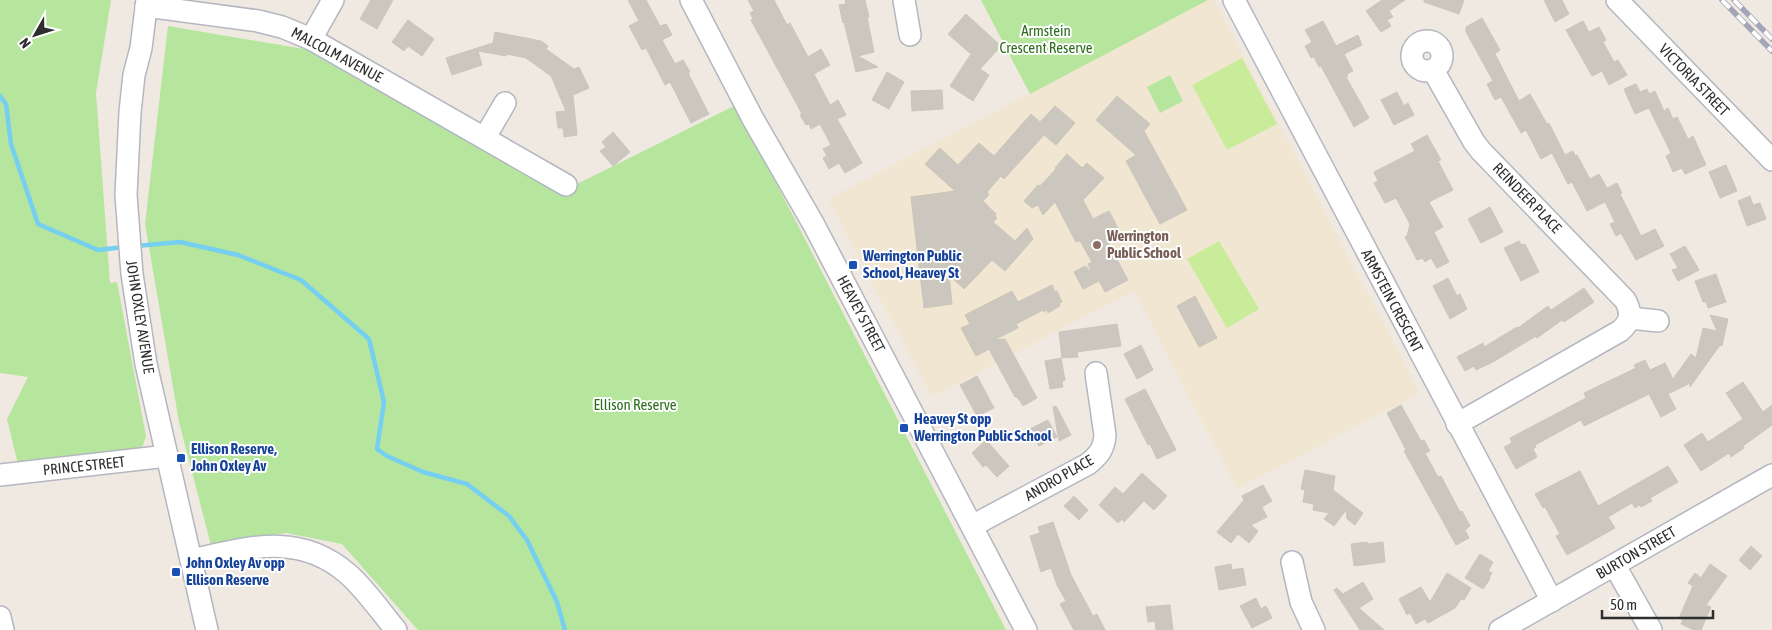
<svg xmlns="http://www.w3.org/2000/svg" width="1772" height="630" font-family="'Asap Condensed',sans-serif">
<rect width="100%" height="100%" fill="#efe9e1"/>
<polygon fill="#f0e6d1" points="1208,0 1214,0 1420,393 1237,489 1134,291 932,397 828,199"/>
<g fill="#b6e59e">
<polygon points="0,0 111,0 96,93 110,283 117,282 146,436 143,445 140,449 18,464 7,419 28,377 0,373"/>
<polygon points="981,0 1208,0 1030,94"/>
<polygon points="168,26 304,49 559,193 736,105 1006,630 418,630 342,544 286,533 211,545 179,422 145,224"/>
<polygon points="1170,75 1183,101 1160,113 1147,87"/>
</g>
<g fill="#c9ec9a">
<polygon points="1242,58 1277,124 1227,150 1192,85"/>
<polygon points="1219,241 1259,309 1227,328 1187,259"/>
</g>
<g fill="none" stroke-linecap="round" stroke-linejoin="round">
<g stroke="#75cff0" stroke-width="4.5">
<polyline points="0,96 6,104 11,144 38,224 98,250 124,247"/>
<polyline points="136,246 180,242 238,255 301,280 369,339 384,402 377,449 387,456 423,472 467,484 509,516 527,540 557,602 565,630"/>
</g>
</g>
<g fill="#cbc7bf" stroke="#cbc5ba">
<polygon points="371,0 393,0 377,29 360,19"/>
<polygon points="628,0 646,0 660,26 666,24 672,35 662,40 675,64 683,60 690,72 688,73 709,114 691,123 670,82 665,85 646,48 642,50 629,26 639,21"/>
<polygon points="748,0 774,0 787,25 790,23 808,57 821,49 830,65 814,74 830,105 838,100 846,115 837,119 862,163 845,173 839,163 829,169 823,158 827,156 823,149 831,145 820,124 811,129 809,124 806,125 800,115 802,114 751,20 753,19 750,13 754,11"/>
<polygon points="845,0 865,0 869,17 867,17 874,52 858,56 878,67 856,72 844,22 843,23 839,5 846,4"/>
<polygon points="1382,0 1405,0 1389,11 1393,17 1387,20 1391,26 1381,32 1366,11"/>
<polygon points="1424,0 1464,0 1459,14 1424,2"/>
<polygon points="1544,0 1562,0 1569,14 1555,22"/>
<polygon points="966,14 1001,46 980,69 989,75 973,101 950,86 971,54 948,34"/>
<polygon points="1482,18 1500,50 1495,54 1519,101 1530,94 1547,124 1549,123 1565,155 1573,151 1575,156 1577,155 1590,179 1599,174 1607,188 1617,183 1622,193 1620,194 1641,236 1655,229 1664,246 1636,260 1621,233 1616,236 1610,224 1615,222 1605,202 1587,211 1572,182 1568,184 1552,153 1541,159 1526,130 1521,133 1501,97 1495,100 1487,84 1493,81 1466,32 1466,27"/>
<polygon points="408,20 434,39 422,56 408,46 404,51 392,42"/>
<polygon points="1323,21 1336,46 1358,35 1362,45 1344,54 1353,71 1347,74 1348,76 1346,77 1369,118 1354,127 1321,66 1319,67 1314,57 1316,55 1311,58 1305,46 1312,42 1305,30"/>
<polygon points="1583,21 1589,32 1599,27 1606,40 1603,42 1614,62 1618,60 1627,75 1609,85 1602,71 1592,76 1566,30"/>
<polygon points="495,32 541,41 548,46 546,49 574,69 579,67 589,88 573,95 577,135 564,137 563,128 558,128 556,112 566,111 551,76 526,58 507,54 506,56 478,51 482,65 452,75 446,58 493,43"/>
<polygon points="887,72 904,82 889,109 872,100"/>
<polygon points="1636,84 1640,92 1647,89 1649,94 1655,91 1664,111 1668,108 1673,119 1677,117 1688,139 1693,136 1706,165 1685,174 1682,168 1673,172 1666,156 1671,153 1649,108 1635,114 1624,89"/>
<polygon points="942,90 943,109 912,111 911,91"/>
<polygon points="1397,92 1404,106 1408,103 1414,115 1394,125 1381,100"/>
<polygon points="1117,96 1150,124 1144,131 1187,210 1160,224 1126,161 1136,155 1096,120"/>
<polygon points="1055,106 1075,123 1056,145 1044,135 1004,179 1001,176 987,192 989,195 983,201 996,214 995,216 997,218 993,222 1015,241 1027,228 1033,239 1005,271 992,260 964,289 949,275 952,304 924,308 911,197 955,191 925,164 940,148 958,165 979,143 994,156 1031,114 1040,122"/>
<polygon points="613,132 630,152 613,166 600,151 606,147 602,142"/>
<polygon points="1427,135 1441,160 1438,161 1453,190 1429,202 1443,227 1434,232 1449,262 1437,268 1431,258 1425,262 1423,258 1417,260 1405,237 1407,236 1410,224 1396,198 1385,203 1374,183 1378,181 1374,172 1415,151 1411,144"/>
<polygon points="1067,154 1082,168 1087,163 1104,178 1083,200 1093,219 1109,211 1119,230 1105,237 1128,280 1105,292 1099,281 1083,289 1074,272 1085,266 1092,272 1088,264 1092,262 1080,241 1076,242 1055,202 1043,215 1038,205 1032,208 1024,201 1038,185 1040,186 1056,169 1055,168"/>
<polygon points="1726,165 1737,191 1720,198 1709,172"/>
<polygon points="1750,196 1753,205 1760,203 1766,219 1747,226 1738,201"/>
<polygon points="1490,207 1503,232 1481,243 1468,219"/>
<polygon points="1519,241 1522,245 1525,244 1539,272 1521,281 1504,248"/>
<polygon points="1685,246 1699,270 1678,281 1672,270 1678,268 1670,254"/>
<polygon points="1716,274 1726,302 1708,308 1706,302 1703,302 1695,281"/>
<polygon points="1448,278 1457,296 1460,294 1467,309 1450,319 1433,286"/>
<polygon points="1052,285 1055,292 1057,291 1062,302 1059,303 1060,306 1048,313 1047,310 1044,312 1043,310 1016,324 1018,328 994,340 1005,339 1037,398 1023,406 1019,399 1018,399 1016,396 1015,397 989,349 976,356 961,328 970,324 965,315 1012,291 1018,302"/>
<polygon points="1584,288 1594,302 1564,322 1562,320 1537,338 1536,336 1493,362 1476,370 1474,366 1465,371 1457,357 1483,343 1484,347 1517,327 1518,328 1548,306 1551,310"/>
<polygon points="1195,296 1217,338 1199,347 1177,306"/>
<polygon points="1710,315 1728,319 1722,346 1720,345 1690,387 1690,383 1668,394 1676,409 1661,417 1649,394 1584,426 1581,420 1535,445 1536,447 1533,449 1537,457 1516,469 1504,447 1512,443 1510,438 1586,398 1584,393 1636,368 1634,365 1645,360 1650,370 1665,363 1673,379 1691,354 1696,358 1703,328 1717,331"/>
<polygon points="1117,324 1121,346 1077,352 1078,357 1062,358 1059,332"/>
<polygon points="1141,345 1153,370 1137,379 1124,354"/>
<polygon points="1061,358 1065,380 1062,381 1063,387 1050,389 1045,361"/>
<polygon points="977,376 994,408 977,416 960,385"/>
<polygon points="1743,382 1763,412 1772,405 1772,425 1743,446 1744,448 1731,457 1729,453 1701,471 1684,445 1702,433 1708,442 1743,419 1726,393"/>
<polygon points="1145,389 1176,450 1157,459 1150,444 1148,445 1125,399"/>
<polygon points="1401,405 1421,441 1424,440 1430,451 1425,453 1438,477 1441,476 1460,512 1462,511 1470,526 1465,530 1469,538 1456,545 1404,451 1406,450 1387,413"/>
<polygon points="1056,406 1071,435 1059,441 1053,407"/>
<polygon points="1048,420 1057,437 1039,446 1030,429"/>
<polygon points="986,440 1009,466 997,477 986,465 983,467 972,453"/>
<polygon points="1668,466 1678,482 1650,498 1652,501 1641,507 1639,505 1635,508 1632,503 1608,517 1615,528 1567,555 1556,536 1560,534 1545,507 1543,508 1535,494 1580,471 1598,506"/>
<polygon points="1305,470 1335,476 1333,490 1363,513 1355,525 1347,519 1346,510 1334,526 1324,519 1329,513 1313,510 1314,504 1303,502 1305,490 1301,489"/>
<polygon points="1142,473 1167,496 1154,510 1144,501 1124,522 1122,519 1118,523 1099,505 1115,487 1123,494"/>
<polygon points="1263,485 1272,501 1262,507 1267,517 1251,525 1258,531 1249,543 1238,534 1231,543 1217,532 1244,500 1242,496"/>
<polygon points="1074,496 1088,510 1079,520 1064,506"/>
<polygon points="1053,522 1071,575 1093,616 1097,614 1105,630 1074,630 1060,604 1066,601 1057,585 1051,568 1041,572 1030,536 1040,533 1038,527"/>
<polygon points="1367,542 1368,544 1383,542 1385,562 1354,566 1351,544"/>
<polygon points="1751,546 1762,556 1750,570 1739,560"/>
<polygon points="1480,554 1493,562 1488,571 1492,573 1489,578 1490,579 1483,589 1465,578"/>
<polygon points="1231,564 1232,570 1243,568 1246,585 1219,590 1215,567"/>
<polygon points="1710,564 1727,576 1706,605 1711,607 1701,630 1694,630 1681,624 1683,620 1679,618 1693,586 1688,583 1695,573 1701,578"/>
<polygon points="1447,573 1471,588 1464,600 1461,599 1455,608 1428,623 1425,619 1416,624 1410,613 1407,615 1399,599 1421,587 1430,602"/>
<polygon points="1363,582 1373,599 1359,608 1384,630 1360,630 1334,590 1337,588 1343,594"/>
<polygon points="1256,598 1261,609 1266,606 1272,618 1252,628 1240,606"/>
<polygon points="1170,605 1173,630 1156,630 1155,621 1148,622 1146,607"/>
</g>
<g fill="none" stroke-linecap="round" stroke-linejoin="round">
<defs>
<g id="minor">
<polyline points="147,0 141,48 134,75 130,112 126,195 132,274 146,364 207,630"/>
<polyline points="691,0 753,119 814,225 1026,630"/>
<polyline points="904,0 910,35"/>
<polyline points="1234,0 1552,601"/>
<polyline points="1617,0 1772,160"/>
<polyline points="146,6 258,21 282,27 311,39 566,185"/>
<polyline points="311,39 333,0"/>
<circle cx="1427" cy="56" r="15"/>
<path d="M1433,70L1474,142L1481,151L1625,300C1632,312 1631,322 1620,331L1457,424"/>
<polyline points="485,137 505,103"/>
<polyline points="1630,318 1658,321"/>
<polyline points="0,475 167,456"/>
<path d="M972,526L1088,464C1099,455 1104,449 1105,435L1096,373"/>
<path d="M191,560C247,548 299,531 348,574C366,590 381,612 396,630"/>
<polyline points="1292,562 1301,602 1314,630"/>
<polyline points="1615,566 1651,630"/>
<polyline points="0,617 3,630"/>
<polyline points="1500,630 1772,475"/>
</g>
</defs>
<use href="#minor" stroke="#b4b7c1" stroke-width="24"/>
<use href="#minor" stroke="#fff" stroke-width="21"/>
<defs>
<g id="rail">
<polyline points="1722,0 1772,51"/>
<polyline points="1734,0 1772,39"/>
</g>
</defs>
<use href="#rail" stroke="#a3a6b8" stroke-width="5.5"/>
<use href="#rail" stroke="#fff" stroke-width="4" stroke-dasharray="11" stroke-linecap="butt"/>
</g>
<circle fill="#8d6e63" stroke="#fff" stroke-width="2" cx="1097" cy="245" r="5"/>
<g fill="#1a4fb4" stroke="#fff" stroke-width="2">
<rect x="848" y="260" width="10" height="10" rx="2.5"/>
<rect x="899" y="423" width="10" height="10" rx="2.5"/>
<rect x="176" y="453" width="10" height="10" rx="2.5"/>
<rect x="171" y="567" width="10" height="10" rx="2.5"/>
</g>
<g text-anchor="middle" stroke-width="4" stroke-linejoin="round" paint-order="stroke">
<g font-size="15" fill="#2c6e1b" stroke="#fff">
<text x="1046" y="36">Armstein<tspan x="1046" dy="17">Crescent Reserve</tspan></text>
<text x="635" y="410">Ellison Reserve</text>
</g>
<g font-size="15" fill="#2e2e2e" stroke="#fff">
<text transform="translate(337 55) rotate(28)" y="5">MALCOLM AVENUE</text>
<text transform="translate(1694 80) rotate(46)" y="5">VICTORIA STREET</text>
<text transform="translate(1527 198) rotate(46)" y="5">REINDEER PLACE</text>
<text transform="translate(1392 301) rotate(62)" y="5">ARMSTEIN CRESCENT</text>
<text transform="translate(861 314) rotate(62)" y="5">HEAVEY STREET</text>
<text transform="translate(140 317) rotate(81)" y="5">JOHN OXLEY AVENUE</text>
<text transform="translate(84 466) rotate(-6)" y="5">PRINCE STREET</text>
<text transform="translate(1059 478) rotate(-30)" y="5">ANDRO PLACE</text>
<text transform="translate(1636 553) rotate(-30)" y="5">BURTON STREET</text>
</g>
<g font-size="15" font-weight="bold" fill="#785e54" stroke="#fff" text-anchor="start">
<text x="1107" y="241">Werrington<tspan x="1107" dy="17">Public School</tspan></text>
</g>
<g font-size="15" font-weight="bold" fill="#164399" stroke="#fff" text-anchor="start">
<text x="863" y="261">Werrington Public<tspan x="863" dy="17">School, Heavey St</tspan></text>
<text x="914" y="424">Heavey St opp<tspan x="914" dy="17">Werrington Public School</tspan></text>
<text x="191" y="454">Ellison Reserve,<tspan x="191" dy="17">John Oxley Av</tspan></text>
<text x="186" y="568">John Oxley Av opp<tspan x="186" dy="17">Ellison Reserve</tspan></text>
</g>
</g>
<g transform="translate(35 35) rotate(231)" stroke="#ffffff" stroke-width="4" paint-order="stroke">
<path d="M0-4L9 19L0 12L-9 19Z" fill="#2e2e2e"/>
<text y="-8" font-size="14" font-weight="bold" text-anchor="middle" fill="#2e2e2e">N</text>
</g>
<path d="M1602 610v8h111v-8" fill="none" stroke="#2e2e2e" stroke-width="2.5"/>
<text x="1610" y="610" font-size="15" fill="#2e2e2e" stroke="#ffffff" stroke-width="4" paint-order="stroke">50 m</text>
</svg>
